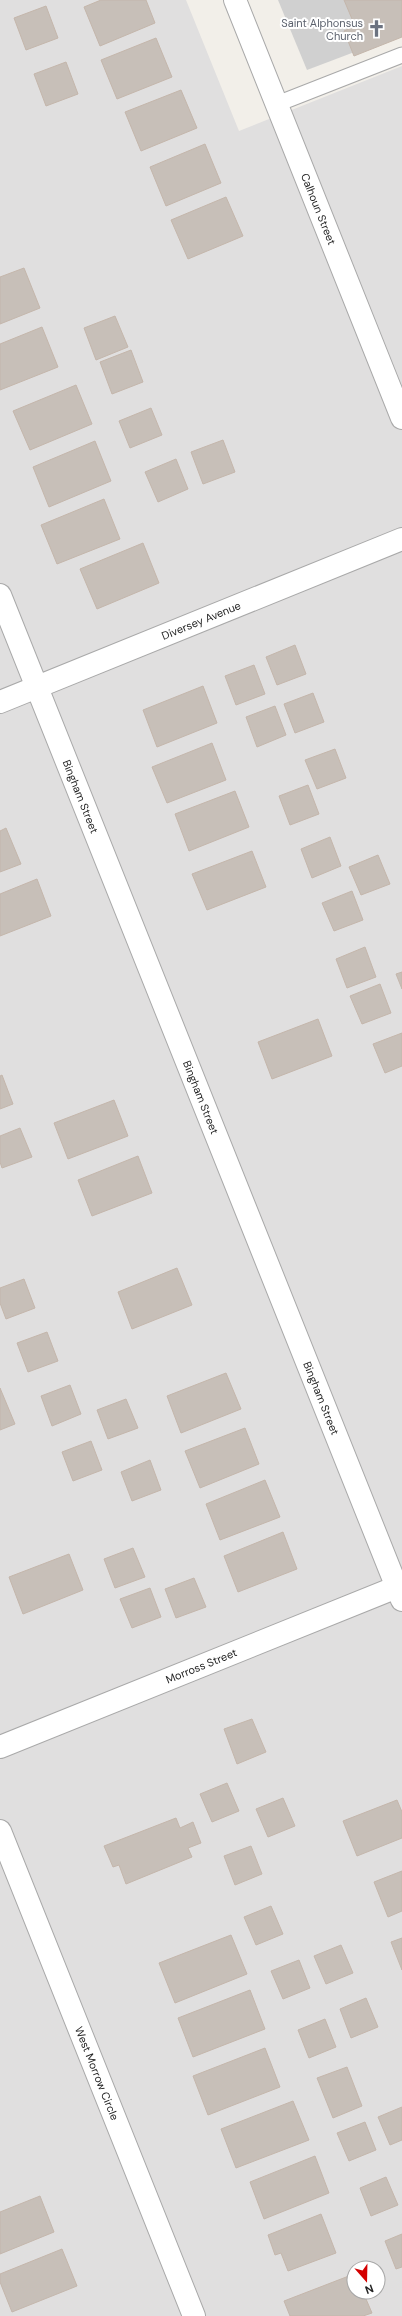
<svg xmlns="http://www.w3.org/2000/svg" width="402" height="2316" font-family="'DM Sans',sans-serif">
<rect width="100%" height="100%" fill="#f2efe9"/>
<path fill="#e0dfdf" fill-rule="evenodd" d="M0,0H186L239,131L402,66V2316H0ZM354,2268H378V2292H354Z"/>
<polygon fill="#d0d0d0" points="278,0 402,0 402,34 307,70"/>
<g fill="#c7bfb8" stroke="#c4b6ab">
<polygon points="101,0 146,0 155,23 100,46 84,7"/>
<polygon points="344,0 402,0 402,37 354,56 344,31 355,26"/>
<polygon points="46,6 58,38 26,50 14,18"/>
<polygon points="156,38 172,77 117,99 101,60"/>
<polygon points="66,62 78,94 46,106 34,74"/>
<polygon points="181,90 197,128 141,151 125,112"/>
<polygon points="205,144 221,183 166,206 150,167"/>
<polygon points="226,197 243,236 188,259 171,220"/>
<polygon points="24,268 40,308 0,324 0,277"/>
<polygon points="115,316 128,347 96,360 84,328"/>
<polygon points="42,327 58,367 0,390 0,344"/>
<polygon points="131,350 143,382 112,394 100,362"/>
<polygon points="76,385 92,424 30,450 13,411"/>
<polygon points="151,408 162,435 130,448 119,421"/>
<polygon points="223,440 235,472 203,484 191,452"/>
<polygon points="95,441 111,481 49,507 33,467"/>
<polygon points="176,459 188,489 158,502 145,472"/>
<polygon points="104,499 120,539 57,564 41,525"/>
<polygon points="143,543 159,583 97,609 80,569"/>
<polygon points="295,645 306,674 277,685 266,657"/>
<polygon points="254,665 265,694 236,705 225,676"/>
<polygon points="203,686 217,723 157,747 143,710"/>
<polygon points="313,693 324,722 295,733 284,704"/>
<polygon points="275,706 286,735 257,747 246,717"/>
<polygon points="212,743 226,780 167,803 152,767"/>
<polygon points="335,749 346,778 317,789 305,760"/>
<polygon points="308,785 319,814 290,825 279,796"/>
<polygon points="235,791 249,827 189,851 175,814"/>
<polygon points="6,828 21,864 0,872 0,831"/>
<polygon points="330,837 341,866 312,878 301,849"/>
<polygon points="252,851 266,887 207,910 192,874"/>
<polygon points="378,855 390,884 361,895 349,867"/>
<polygon points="37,879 51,916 0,936 0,894"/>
<polygon points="352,891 363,920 334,931 322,903"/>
<polygon points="365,947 376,977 347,988 336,959"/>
<polygon points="402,972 402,989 396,974"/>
<polygon points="380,984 391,1013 362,1024 350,996"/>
<polygon points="318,1019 332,1056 272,1079 258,1042"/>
<polygon points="402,1033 402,1066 385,1073 373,1044"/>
<polygon points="2,1075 13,1104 0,1109 0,1076"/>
<polygon points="114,1100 128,1136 68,1159 54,1123"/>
<polygon points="20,1128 32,1157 2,1168 0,1162 0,1136"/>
<polygon points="138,1156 152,1193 92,1216 78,1180"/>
<polygon points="177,1268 192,1305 132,1329 118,1292"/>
<polygon points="24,1279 35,1308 6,1319 0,1303 0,1288"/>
<polygon points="47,1332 58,1361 28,1372 17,1343"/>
<polygon points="226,1373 241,1409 181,1433 167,1396"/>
<polygon points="70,1385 81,1414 52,1426 41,1396"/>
<polygon points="0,1388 15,1424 0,1430"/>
<polygon points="126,1399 138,1428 108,1439 97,1410"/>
<polygon points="245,1428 259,1464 200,1488 185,1451"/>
<polygon points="91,1441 102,1470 73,1481 62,1452"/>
<polygon points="150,1460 161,1490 132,1501 121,1472"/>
<polygon points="265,1480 280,1517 220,1540 206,1504"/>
<polygon points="283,1532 297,1569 238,1592 224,1556"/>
<polygon points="133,1548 145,1577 115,1588 104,1559"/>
<polygon points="69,1554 83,1590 23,1614 9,1577"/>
<polygon points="194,1578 206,1607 176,1618 165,1589"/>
<polygon points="150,1588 161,1617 132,1628 120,1599"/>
<polygon points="252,1719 266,1752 237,1764 224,1729"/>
<polygon points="227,1783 239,1811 212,1822 200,1794"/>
<polygon points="283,1798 295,1826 268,1837 256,1809"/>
<polygon points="397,1800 402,1812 402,1838 357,1856 343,1821"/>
<polygon points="176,1818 180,1828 193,1822 201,1843 188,1848 192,1857 126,1884 119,1865 113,1867 104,1846"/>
<polygon points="251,1846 262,1874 235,1885 224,1856"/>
<polygon points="402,1871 402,1911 388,1917 374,1882"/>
<polygon points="271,1906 283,1934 256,1945 244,1917"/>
<polygon points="231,1935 247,1974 175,2003 159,1963"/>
<polygon points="402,1938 402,1970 391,1942"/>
<polygon points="341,1945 353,1973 326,1984 314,1956"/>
<polygon points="299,1960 310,1988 283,1999 271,1971"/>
<polygon points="250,1990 265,2029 193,2057 178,2018"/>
<polygon points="366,1998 378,2027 351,2038 340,2009"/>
<polygon points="325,2019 336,2047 309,2058 298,2030"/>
<polygon points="265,2048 280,2087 208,2115 193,2076"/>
<polygon points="347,2067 362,2106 333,2118 317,2078"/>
<polygon points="293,2101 309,2140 236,2168 221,2129"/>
<polygon points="402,2107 402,2140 390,2145 378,2117"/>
<polygon points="365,2122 376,2150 349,2161 337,2133"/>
<polygon points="315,2156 329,2193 264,2219 250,2182"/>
<polygon points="386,2177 398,2205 371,2216 360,2188"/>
<polygon points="40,2196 54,2232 0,2254 0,2212"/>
<polygon points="321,2214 336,2253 288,2271 281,2253 275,2255 268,2235"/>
<polygon points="402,2234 402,2267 396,2269 385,2241"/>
<polygon points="62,2249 77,2286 12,2312 0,2282 0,2274"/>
<polygon points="354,2274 354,2292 363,2292 372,2313 363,2316 290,2316 284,2301"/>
</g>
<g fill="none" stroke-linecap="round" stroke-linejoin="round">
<defs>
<polyline id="lane" points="277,104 402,55"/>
<g id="street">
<path id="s1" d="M235,0L402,418"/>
<path id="s2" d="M0,595L402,1600"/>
<path id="s3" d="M0,702L402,539"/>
<path id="s4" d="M0,1747L402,1585"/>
<path id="s5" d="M0,1831L194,2316"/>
</g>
</defs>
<use href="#lane" stroke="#a9a9a9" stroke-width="17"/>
<use href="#street" stroke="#a9a9a9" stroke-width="24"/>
<use href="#lane" stroke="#fff" stroke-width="15"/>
<use href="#street" stroke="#fff" stroke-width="22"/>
</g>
<defs>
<symbol id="church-bare" viewBox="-9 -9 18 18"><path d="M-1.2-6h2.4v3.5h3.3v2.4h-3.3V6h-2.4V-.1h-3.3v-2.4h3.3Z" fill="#6b7280" stroke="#fff" stroke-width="2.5" paint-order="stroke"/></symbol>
</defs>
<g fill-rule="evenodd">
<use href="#church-bare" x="364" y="16" width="25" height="25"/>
</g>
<g text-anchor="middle" stroke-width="4" stroke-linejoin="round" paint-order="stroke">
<g font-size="11" fill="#5b616d" stroke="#fff" text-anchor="end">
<text x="363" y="27">Saint Alphonsus<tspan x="363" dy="13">Church</tspan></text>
</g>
<g font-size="11" fill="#222" stroke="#fff">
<text dy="4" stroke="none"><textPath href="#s1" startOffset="225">Calhoun Street</textPath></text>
<text dy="4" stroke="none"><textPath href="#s3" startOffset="217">Diversey Avenue</textPath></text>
<text dy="4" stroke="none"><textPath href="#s2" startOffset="217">Bingham Street</textPath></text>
<text dy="4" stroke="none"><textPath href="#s2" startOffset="541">Bingham Street</textPath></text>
<text dy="4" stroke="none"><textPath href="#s2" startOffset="865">Bingham Street</textPath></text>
<text dy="4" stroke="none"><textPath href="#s4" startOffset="217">Morross Street</textPath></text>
<text dy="4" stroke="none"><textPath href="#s5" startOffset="261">West Morrow Circle</textPath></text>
</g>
</g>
<g transform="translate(366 2280) rotate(160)"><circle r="19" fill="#ffffff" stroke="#a7a7a7"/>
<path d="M0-3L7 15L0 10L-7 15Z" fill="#d40000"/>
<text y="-6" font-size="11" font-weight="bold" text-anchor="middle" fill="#222222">N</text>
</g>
</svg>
